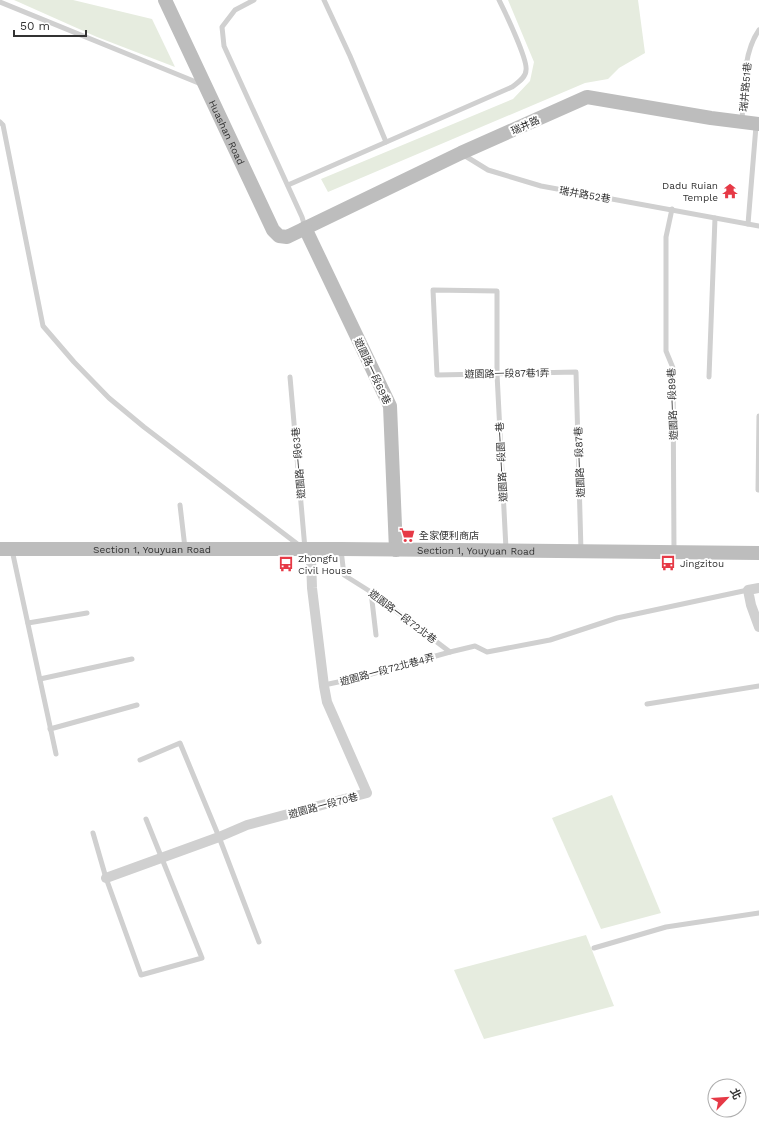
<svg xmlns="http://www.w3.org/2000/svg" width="759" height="1130" font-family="'Work Sans','Noto Sans TC',sans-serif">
<rect width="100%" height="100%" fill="#fff"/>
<g fill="#e6ecdf">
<polygon points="14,0 73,0 152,19 175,67 97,37"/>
<polygon points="508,0 638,0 645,53 619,68 608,79 585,83 328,192 321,179 513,99 530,81 534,62"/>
<polygon points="612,795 661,913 601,929 552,818"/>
<polygon points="586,935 614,1006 484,1039 454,970"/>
</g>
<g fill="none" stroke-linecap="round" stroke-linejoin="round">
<g stroke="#d0d0d0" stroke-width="5">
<polyline points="254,0 235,10 222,27 224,46 302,217 305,227"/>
<polyline points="324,0 350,56 386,142"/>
<polyline points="0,2 201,84"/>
<path d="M742,121C744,93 742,54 759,30"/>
<polyline points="0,122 3,125 43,326 74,362 109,398 144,427 300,546"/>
<polyline points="462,154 488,170 541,186 759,226"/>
<path d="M288,185L512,87C517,83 526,78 526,70C528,60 505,12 499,0"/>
<polyline points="672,209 666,237 666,351 673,368 674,552"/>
<polyline points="748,224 756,126"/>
<polyline points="290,377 305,549"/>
<polyline points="709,377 715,218"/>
<polyline points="759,416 758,490 759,490"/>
<polyline points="180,505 185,548"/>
<polyline points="506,549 497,374 497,291 433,290 437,375 576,372 581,551"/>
<polyline points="12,550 56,754"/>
<polyline points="341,550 344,575 371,592 450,652 475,646 487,652 550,640 617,618 748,590"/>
<polyline points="371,592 376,635"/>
<polyline points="28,623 87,613"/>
<polyline points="40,679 132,659"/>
<polyline points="324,685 357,678 450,652"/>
<polyline points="647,704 759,686"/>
<polyline points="50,729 137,705"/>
<polyline points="140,760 180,743 219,837 259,942"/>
<polyline points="93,833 106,878 141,975 202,958 146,819"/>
<polyline points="594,948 666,927 759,913"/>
</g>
<g stroke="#d0d0d0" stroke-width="10">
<polyline points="759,588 748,590 751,605 759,627"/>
<polyline points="106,878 219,837 247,825 367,793 327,702 324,686 312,588 311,557 305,550"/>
</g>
<g stroke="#bdbdbd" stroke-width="14">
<path id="s1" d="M165,0L273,230L279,236L287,237L461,153L587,97L711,118L759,124"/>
<polyline points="305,228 390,406 396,550"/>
<path id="s2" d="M0,549H341L759,553"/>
</g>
</g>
<defs>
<symbol id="temple-bare" viewBox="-9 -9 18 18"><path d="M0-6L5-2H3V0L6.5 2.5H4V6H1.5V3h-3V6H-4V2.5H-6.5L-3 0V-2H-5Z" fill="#e63946" stroke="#fff" stroke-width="2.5" paint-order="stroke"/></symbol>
<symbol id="supermarket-bare" viewBox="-9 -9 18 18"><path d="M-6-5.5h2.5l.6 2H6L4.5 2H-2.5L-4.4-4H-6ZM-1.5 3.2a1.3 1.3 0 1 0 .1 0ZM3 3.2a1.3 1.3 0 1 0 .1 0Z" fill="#e63946" stroke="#fff" stroke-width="2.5" paint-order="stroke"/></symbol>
<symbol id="bus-bare" viewBox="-9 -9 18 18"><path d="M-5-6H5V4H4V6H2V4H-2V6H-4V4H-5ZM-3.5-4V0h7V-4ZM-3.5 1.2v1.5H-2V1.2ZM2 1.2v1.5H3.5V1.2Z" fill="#e63946" stroke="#fff" stroke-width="2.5" paint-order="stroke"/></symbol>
</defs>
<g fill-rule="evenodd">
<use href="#temple-bare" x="719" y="180" width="22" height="22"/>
<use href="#supermarket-bare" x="396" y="524" width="22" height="22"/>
<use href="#bus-bare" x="657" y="552" width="22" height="22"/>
<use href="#bus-bare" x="275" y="553" width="22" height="22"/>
</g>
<g text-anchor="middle" stroke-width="4" stroke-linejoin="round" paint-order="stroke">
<g font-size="10" fill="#333" stroke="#fff">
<text transform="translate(745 87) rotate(-85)" y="4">瑞井路51巷</text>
<text transform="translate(525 125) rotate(-24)" y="4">瑞井路</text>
<text dy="4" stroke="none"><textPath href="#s1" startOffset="146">Huashan Road</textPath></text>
<text transform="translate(585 194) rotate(10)" y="4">瑞井路52巷</text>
<text transform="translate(373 371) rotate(65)" y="4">遊園路一段69巷</text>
<text transform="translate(507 373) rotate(-1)" y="4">遊園路一段87巷1弄</text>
<text transform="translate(672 404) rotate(-92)" y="4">遊園路一段89巷</text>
<text transform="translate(501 462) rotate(-93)" y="4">遊園路一段園一巷</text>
<text transform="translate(579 462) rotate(-92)" y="4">遊園路一段87巷</text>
<text transform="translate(298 463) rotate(-95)" y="4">遊園路一段63巷</text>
<text dy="4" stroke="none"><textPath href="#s2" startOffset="152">Section 1, Youyuan Road</textPath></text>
<text dy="4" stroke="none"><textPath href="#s2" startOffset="476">Section 1, Youyuan Road</textPath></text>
<text transform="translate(403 616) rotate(37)" y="4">遊園路一段72北巷</text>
<text transform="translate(387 669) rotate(-15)" y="4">遊園路一段72北巷4弄</text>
<text transform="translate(323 805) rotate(-15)" y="4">遊園路一段70巷</text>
</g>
<g font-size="10" fill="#333" stroke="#fff" text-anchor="start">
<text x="718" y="189" text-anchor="end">Dadu Ruian<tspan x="718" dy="12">Temple</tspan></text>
<text x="419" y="539">全家便利商店</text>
<text x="298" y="562">Zhongfu<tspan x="298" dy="12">Civil House</tspan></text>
<text x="680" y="567">Jingzitou</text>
</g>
</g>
<g transform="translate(727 1098) rotate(65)"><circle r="19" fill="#ffffff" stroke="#adadad"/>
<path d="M0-3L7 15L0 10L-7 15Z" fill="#e63946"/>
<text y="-6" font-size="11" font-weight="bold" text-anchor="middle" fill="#333333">北</text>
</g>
<path d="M14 30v6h72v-6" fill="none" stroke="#333333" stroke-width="2"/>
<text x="20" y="30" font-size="12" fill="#333333" stroke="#ffffff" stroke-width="3" paint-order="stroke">50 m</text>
</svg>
